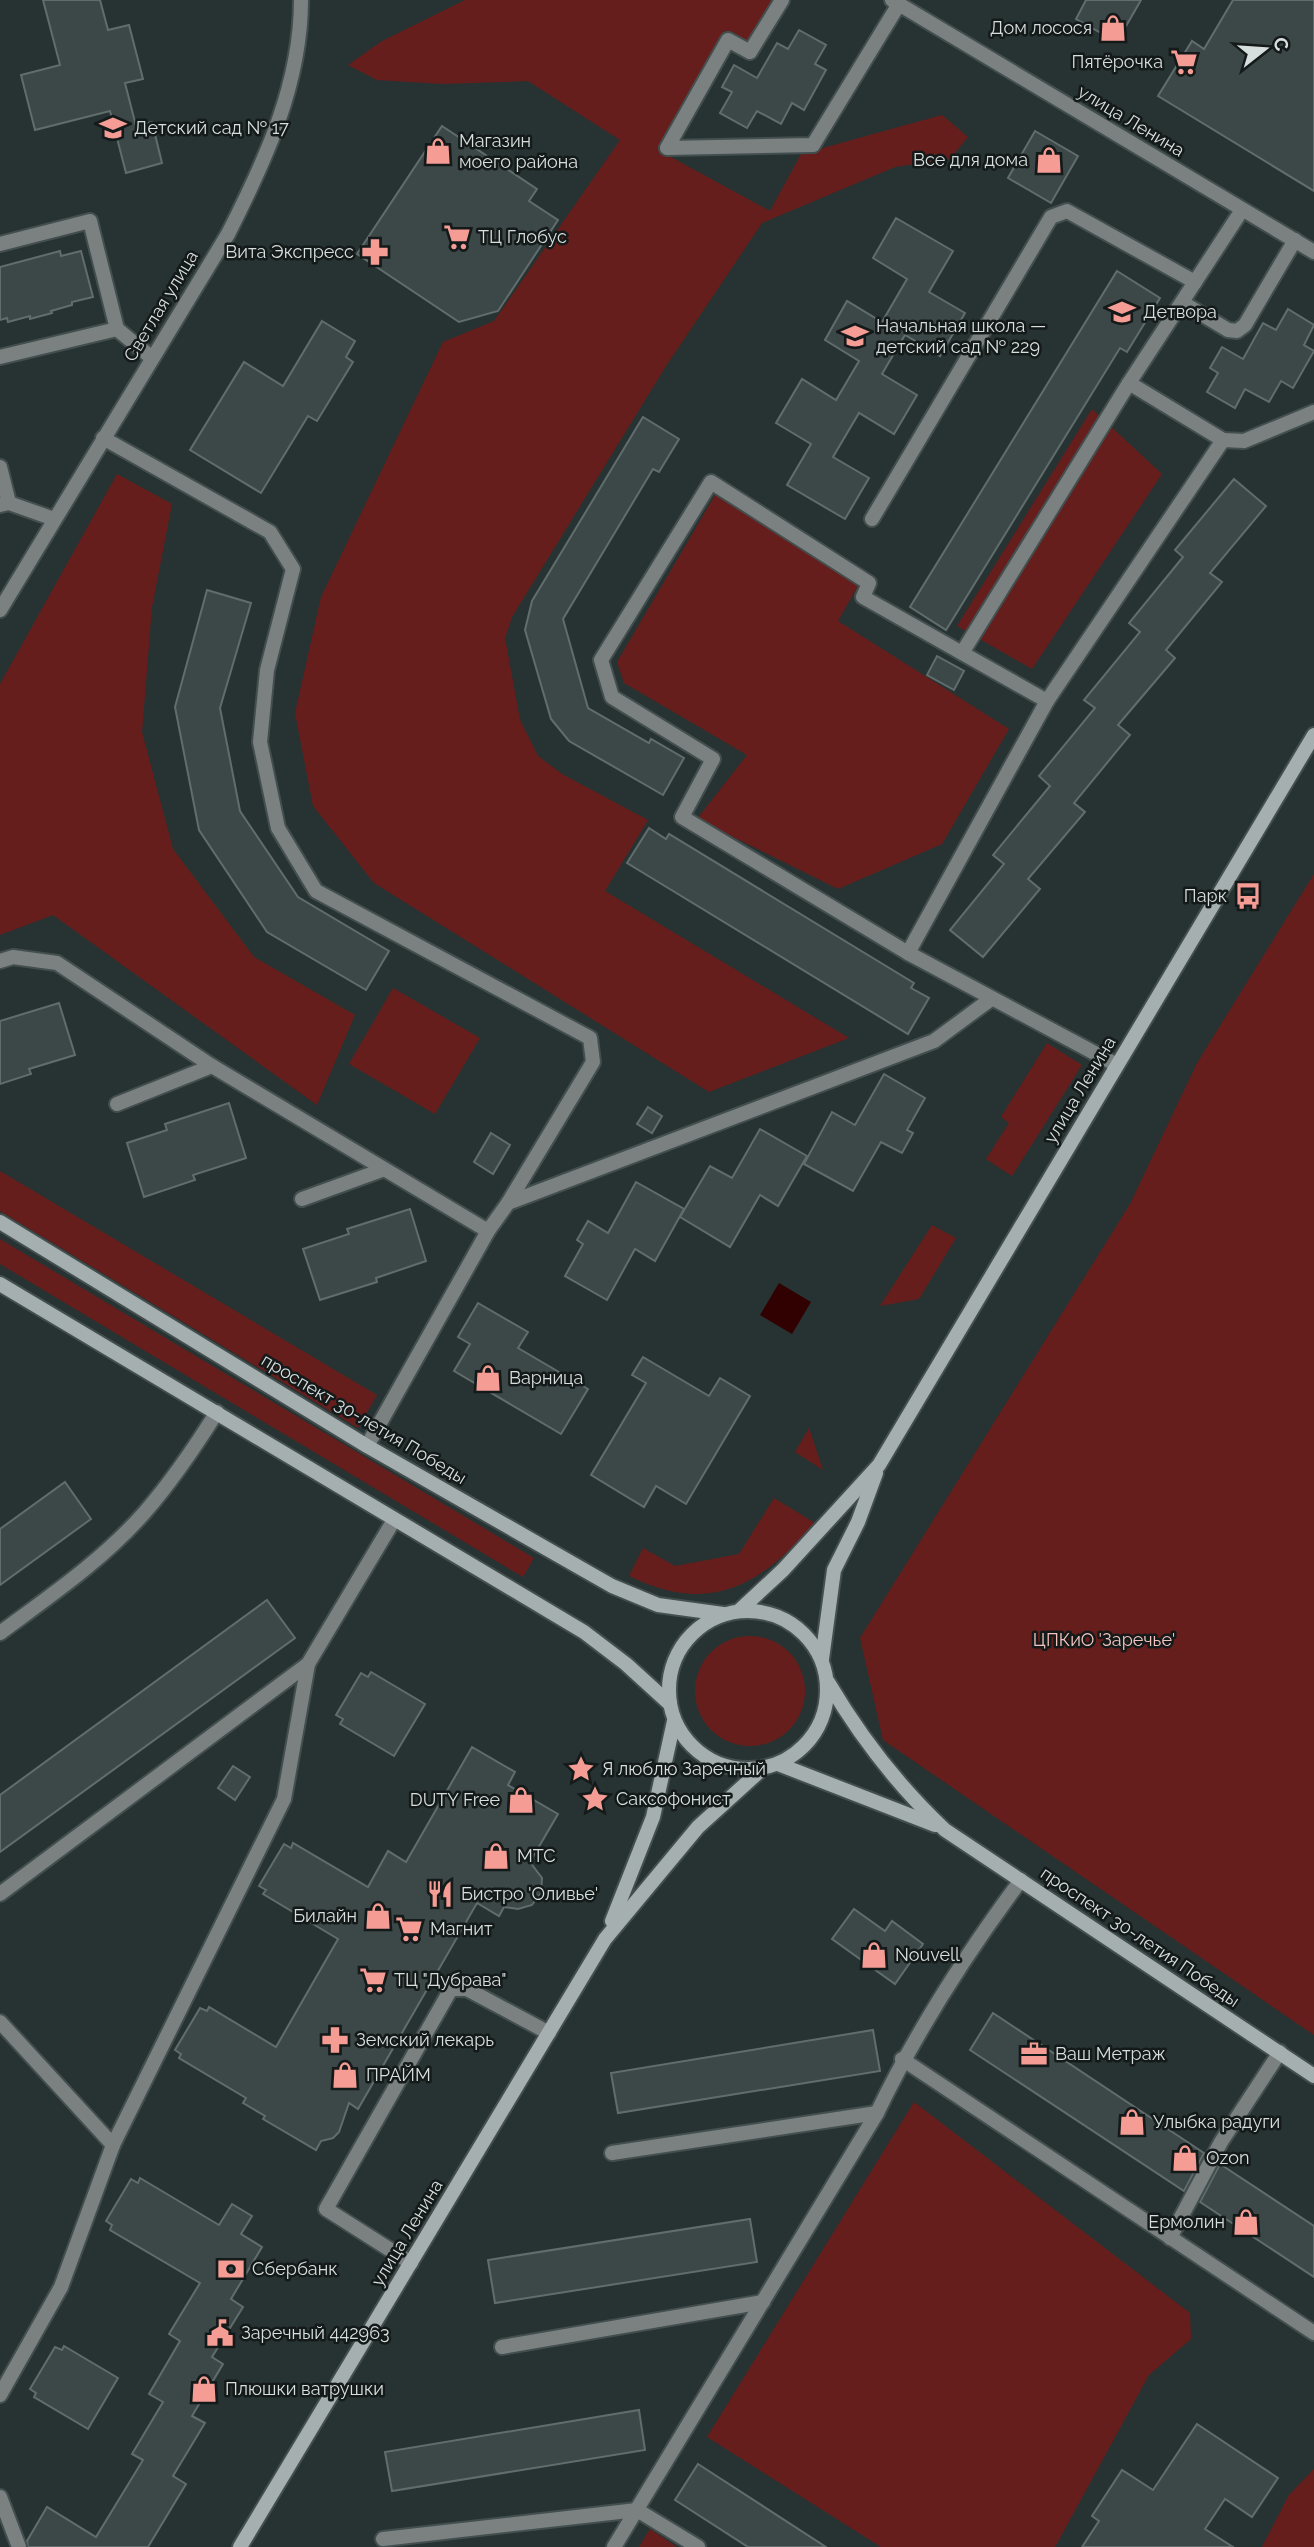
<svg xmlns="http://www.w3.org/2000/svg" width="1314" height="2547" font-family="Raleway,sans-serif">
<rect width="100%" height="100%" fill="#273332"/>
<g fill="#661e1c">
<polygon points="465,0 776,0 748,42 725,30 658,150 770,211 801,154 942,115 968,137 950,159 895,167 762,223 666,366 512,617 505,638 520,720 538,756 562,774 648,820 605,891 849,1038 709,1092 374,883 313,806 295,713 321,597 443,342 494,321 620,140 528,81 443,84 377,80 348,65 382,41"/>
<polygon points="1092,409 1162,474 1032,669 957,626"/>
<polygon points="117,474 172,504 152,607 142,732 173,849 254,957 355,1015 317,1105 53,915 0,935 0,684"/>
<polygon points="715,495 859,584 838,621 1009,729 942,844 838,889 697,819 747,755 624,683 617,662"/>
<polygon points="1314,874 1314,2035 883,1740 860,1638 1130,1204 1197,1063"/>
<polygon points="393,988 480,1038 435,1114 349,1064"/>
<polygon points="1047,1043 1082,1065 1012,1176 986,1159 1009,1123 1001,1117"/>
<polygon points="0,1171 377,1395 358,1428 0,1211"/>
<polygon points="932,1225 956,1238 919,1299 880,1306"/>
<polygon points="0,1239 534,1558 523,1577 0,1264"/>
<polygon points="809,1428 823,1470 795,1452"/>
<path d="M774,1498L815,1523C761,1585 710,1616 629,1576L643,1548L675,1566L739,1554Z"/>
<circle cx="750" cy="1691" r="55"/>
<polygon points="914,2102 1190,2313 1191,2339 1149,2375 1055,2547 881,2547 707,2437"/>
<polygon points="1314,2469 1314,2547 1262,2547 1289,2495"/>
<polygon points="650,2529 677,2547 639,2547"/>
</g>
<polygon fill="#310001" points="779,1283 811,1302 792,1334 760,1315"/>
<g fill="#3c4847" stroke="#616d6d" stroke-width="2">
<polygon points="43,0 100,0 108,30 129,25 143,79 125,83 136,126 152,122 162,163 126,173 110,111 35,130 21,75 60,65"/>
<polygon points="1086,0 1141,0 1117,42 1076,19"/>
<polygon points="1233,0 1314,0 1314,191 1158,96 1192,41 1204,49"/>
<polygon points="799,30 826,45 815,64 826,70 804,110 792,103 781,124 757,111 747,128 720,113 732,92 722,87 734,65 757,78 777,43 788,49"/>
<polygon points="442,126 537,189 529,201 558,220 498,311 459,322 357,254"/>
<polygon points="1035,131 1078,156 1051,203 1008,178"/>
<polygon points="896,218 953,251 929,292 965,313 940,356 905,335 882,374 917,395 894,434 859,413 833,457 869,478 845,519 787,485 811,444 776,423 802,379 836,400 859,361 825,340 847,301 882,322 907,279 873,258"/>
<polygon points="60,251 61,256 81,251 93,297 72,302 72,305 51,311 52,313 30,319 30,316 8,322 7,318 0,320 0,267"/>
<polygon points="1117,271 1160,298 1127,352 1120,348 946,630 910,607"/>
<polygon points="1288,309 1314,325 1304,345 1314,351 1293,388 1281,381 1269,402 1245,389 1235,408 1207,392 1218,373 1210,368 1222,347 1243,359 1263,323 1276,330"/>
<polygon points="322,321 355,341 346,357 353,362 317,421 308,416 261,493 190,450 244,362 283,386"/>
<polygon points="643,417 679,439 659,472 653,469 563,619 588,708 649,743 651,739 684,758 663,795 569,741 551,719 525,630 532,601"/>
<polygon points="1234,479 1266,506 1210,573 1222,582 1166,650 1175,658 1118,725 1130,735 1074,803 1085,812 1028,879 1040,889 983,957 950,930 1004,864 993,855 1050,786 1039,776 1095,708 1084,700 1140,632 1129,623 1183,557 1175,550"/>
<polygon points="207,590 251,603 220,708 240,811 298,897 389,951 366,990 267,932 199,830 175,707"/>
<polygon points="937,656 964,671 954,690 927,675"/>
<polygon points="649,828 666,839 669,834 914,983 911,988 929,998 908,1034 627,863"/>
<polygon points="59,1003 75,1055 29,1069 31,1074 0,1084 0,1021"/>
<polygon points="884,1074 925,1098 907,1130 913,1133 902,1153 881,1142 853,1191 804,1164 832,1112 855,1125"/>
<polygon points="229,1103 246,1158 193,1175 195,1180 144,1197 127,1143 167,1130 165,1124"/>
<polygon points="648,1107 662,1116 652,1133 637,1124"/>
<polygon points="760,1129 807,1156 778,1206 760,1195 730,1247 680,1217 710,1166 732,1178"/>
<polygon points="491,1133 510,1145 493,1174 474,1162"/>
<polygon points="636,1182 684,1209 655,1261 635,1249 607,1300 565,1276 583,1244 577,1240 588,1221 608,1233"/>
<polygon points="410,1209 426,1261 376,1278 377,1282 320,1300 303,1249 349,1234 347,1229"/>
<polygon points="478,1303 528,1332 518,1348 588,1389 561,1434 454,1371 470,1344 458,1337"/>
<polygon points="643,1357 709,1396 720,1378 750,1396 686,1504 656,1486 644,1507 591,1475 646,1383 632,1375"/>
<polygon points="65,1482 91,1519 0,1585 0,1529"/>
<polygon points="267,1600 295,1638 0,1852 0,1795"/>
<polygon points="371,1672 425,1704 394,1756 340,1724 343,1719 336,1715 361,1673 368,1677"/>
<polygon points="472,1747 515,1772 508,1785 558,1814 530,1862 542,1878 541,1893 532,1905 518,1909 504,1907 499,1916 477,1903 358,2109 349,2103 339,2132 333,2138 321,2141 316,2150 263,2119 265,2116 243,2103 246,2098 179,2058 181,2054 175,2050 200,2008 207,2011 209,2007 276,2047 338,1939 263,1894 266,1890 259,1886 284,1844 291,1848 293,1843 368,1887 388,1851 406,1862"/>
<polygon points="233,1766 250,1777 235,1800 218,1788"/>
<polygon points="854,1909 885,1931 892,1921 923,1944 895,1984 832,1939"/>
<polygon points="993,2013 1204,2153 1184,2191 970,2050"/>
<polygon points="873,2030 880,2071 618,2113 611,2073"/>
<polygon points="1220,2164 1314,2226 1314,2277 1200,2202"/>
<polygon points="140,2178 219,2225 232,2204 252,2216 241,2234 262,2247 231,2299 243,2307 212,2357 223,2364 192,2416 205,2423 173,2476 186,2484 148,2547 28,2547 27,2541 47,2507 96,2537 143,2460 132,2454 163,2402 149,2394 180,2341 169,2334 200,2283 110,2230 112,2225 106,2221 131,2179 138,2183"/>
<polygon points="750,2219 757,2262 495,2303 488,2260"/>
<polygon points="64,2346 118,2378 88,2429 34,2397 36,2393 30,2389 55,2347 62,2350"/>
<polygon points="639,2410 645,2450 392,2491 385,2452"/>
<polygon points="1197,2424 1278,2478 1252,2517 1225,2499 1205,2529 1233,2547 1082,2547 1099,2521 1092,2516 1122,2470 1153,2490"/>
<polygon points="698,2464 826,2547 748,2547 675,2500"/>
</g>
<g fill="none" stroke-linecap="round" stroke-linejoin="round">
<defs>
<g id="service">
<polyline points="782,0 750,52 728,40 667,148 813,145 899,4"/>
<polyline points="0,244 90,221 117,329"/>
<polyline points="1183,303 1228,330 1237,331 1245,325 1295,240"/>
<polyline points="0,357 117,329 152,358"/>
<polyline points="1129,383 1223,440"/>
<polyline points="103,438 270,532 293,569 267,670 260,742 278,828 316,891 590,1038 593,1062 508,1203"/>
<polyline points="0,467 9,503"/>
<polyline points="0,505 9,503 54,519"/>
<polyline points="872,519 1051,217 1067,211 1195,282"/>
<polyline points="962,653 1047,701"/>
<polyline points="908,953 1047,701 1223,440 1244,441 1314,412"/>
<polyline points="0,961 13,957 57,963 212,1066 488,1231"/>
<polyline points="1117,1065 908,953 682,817 713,759 612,697 601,660 711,482 869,583 863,597 962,653 1129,383 1242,210"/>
<polyline points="117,1104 212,1066"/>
<polyline points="302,1199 382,1170"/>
<polyline points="367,1446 488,1231 508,1203 934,1041 991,999"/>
<path d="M0,1633C50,1596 103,1560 145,1512C172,1481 195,1447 217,1412"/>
<polyline points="0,1894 308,1664 394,1520"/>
<polyline points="0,2022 113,2145"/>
<polyline points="902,2059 1314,2333"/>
<polyline points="612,2153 877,2113"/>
<polyline points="1170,2238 1221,2142 1280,2052"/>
<polyline points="411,2263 326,2209 451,1989 467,1989 549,2033"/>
<polyline points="502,2347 763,2302"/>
<polyline points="0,2395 61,2287 113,2145 284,1799 308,1664"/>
<polyline points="0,2497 19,2547"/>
<polyline points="383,2539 637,2510 698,2547"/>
<path d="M614,2547L877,2113C917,2030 966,1954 1021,1880"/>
</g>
<g id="tertiary">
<polyline points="892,0 1314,252"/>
<path d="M0,610L228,234C265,161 301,84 301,0"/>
</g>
<g id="secondary">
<polyline points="0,1222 367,1446 612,1586 658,1605 723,1614"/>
<polyline points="0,1284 584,1632 626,1664 670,1704"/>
<polyline points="740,1610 783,1570 879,1465 1314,735"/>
<circle cx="748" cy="1690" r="79"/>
<polyline points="822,1659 834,1570 858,1522 876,1473"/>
<path d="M828,1682C861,1738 898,1786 945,1830L1314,2076"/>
<polyline points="778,1764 935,1825"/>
<polyline points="612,1921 653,1817 674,1721"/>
<polyline points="240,2547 605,1939 698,1827 762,1769"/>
</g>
</defs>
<use href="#service" stroke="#434e4e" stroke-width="18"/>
<use href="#tertiary" stroke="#434e4e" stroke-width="18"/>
<use href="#secondary" stroke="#434e4e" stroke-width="18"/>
<use href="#service" stroke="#7b8181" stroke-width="14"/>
<use href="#tertiary" stroke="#7b8181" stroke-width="14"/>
<use href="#secondary" stroke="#a6afaf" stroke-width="14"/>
</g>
<defs>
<symbol id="shop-bare" viewBox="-9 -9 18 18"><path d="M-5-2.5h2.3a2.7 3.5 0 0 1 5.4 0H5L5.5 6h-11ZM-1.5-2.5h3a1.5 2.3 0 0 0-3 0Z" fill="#f59c94" stroke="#141919" stroke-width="2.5" paint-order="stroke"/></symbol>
<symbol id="supermarket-bare" viewBox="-9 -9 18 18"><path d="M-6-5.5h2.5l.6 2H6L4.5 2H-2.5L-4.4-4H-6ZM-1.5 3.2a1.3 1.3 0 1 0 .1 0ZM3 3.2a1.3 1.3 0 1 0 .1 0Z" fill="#f59c94" stroke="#141919" stroke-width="2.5" paint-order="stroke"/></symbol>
<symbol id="school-bare" viewBox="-9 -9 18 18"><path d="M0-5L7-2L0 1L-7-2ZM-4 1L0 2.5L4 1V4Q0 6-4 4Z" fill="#f59c94" stroke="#141919" stroke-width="2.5" paint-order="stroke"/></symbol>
<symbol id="pharmacy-bare" viewBox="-9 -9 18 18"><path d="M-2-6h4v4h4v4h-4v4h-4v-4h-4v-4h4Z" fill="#f59c94" stroke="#141919" stroke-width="2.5" paint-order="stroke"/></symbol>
<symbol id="bus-bare" viewBox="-9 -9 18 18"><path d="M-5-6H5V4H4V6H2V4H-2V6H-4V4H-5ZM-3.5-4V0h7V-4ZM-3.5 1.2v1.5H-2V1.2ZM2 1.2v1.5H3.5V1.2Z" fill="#f59c94" stroke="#141919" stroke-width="2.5" paint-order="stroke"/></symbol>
<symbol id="sight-bare" viewBox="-9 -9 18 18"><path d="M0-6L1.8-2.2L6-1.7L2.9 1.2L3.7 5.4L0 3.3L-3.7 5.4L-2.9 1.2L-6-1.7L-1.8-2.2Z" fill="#f59c94" stroke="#141919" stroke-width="2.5" paint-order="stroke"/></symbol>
<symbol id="restaurant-bare" viewBox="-9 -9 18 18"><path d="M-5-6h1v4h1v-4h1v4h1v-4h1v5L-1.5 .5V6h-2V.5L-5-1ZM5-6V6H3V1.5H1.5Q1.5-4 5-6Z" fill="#f59c94" stroke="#141919" stroke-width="2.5" paint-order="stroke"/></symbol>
<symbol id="office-bare" viewBox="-9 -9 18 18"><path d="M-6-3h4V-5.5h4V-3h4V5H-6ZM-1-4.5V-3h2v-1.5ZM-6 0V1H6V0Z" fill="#f59c94" stroke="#141919" stroke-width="2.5" paint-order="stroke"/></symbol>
<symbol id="bank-bare" viewBox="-9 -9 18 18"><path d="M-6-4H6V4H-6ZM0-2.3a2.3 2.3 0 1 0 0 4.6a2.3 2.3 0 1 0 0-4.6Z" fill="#f59c94" stroke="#141919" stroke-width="2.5" paint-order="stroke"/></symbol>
<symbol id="civic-bare" viewBox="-9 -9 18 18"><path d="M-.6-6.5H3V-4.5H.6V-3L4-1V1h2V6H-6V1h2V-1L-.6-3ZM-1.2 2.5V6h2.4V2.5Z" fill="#f59c94" stroke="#141919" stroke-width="2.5" paint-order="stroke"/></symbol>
</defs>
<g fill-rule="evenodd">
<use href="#shop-bare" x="1094" y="9" width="38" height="38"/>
<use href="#supermarket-bare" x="1165" y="43" width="38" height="38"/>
<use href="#school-bare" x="94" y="109" width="38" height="38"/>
<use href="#shop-bare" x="419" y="132" width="38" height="38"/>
<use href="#shop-bare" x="1030" y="141" width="38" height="38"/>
<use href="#supermarket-bare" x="438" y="218" width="38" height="38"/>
<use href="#pharmacy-bare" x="356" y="233" width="38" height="38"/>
<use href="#school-bare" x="1103" y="293" width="38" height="38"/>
<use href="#school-bare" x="836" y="317" width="38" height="38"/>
<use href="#bus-bare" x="1229" y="877" width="38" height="38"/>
<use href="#shop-bare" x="469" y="1359" width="38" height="38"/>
<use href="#sight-bare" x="562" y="1750" width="38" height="38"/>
<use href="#sight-bare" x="576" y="1780" width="38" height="38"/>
<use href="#shop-bare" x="502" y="1781" width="38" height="38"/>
<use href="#shop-bare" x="477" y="1837" width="38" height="38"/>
<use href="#restaurant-bare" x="421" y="1875" width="38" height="38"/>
<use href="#shop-bare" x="359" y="1897" width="38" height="38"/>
<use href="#supermarket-bare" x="390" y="1910" width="38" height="38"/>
<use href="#shop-bare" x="855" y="1936" width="38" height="38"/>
<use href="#supermarket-bare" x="354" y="1961" width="38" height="38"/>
<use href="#pharmacy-bare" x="316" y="2021" width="38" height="38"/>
<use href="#office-bare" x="1015" y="2035" width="38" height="38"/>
<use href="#shop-bare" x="326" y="2056" width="38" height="38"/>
<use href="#shop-bare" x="1113" y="2103" width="38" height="38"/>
<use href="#shop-bare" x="1166" y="2139" width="38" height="38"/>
<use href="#shop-bare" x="1227" y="2203" width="38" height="38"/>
<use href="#bank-bare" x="212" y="2250" width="38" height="38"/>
<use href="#civic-bare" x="201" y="2314" width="38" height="38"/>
<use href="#shop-bare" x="185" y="2370" width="38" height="38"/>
</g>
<g text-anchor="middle" stroke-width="5" stroke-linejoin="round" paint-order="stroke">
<g font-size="18" fill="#d7dede" stroke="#141919" text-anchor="start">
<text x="1092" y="34" text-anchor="end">Дом лосося</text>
<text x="1163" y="68" text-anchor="end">Пятёрочка</text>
<text x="134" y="134">Детский сад № 17</text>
<text x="459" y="147">Магазин<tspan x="459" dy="21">моего района</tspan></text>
<text x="1028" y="166" text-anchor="end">Все для дома</text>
<text x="478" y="243">ТЦ Глобус</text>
<text x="354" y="258" text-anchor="end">Вита Экспресс</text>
<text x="1143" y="318">Детвора</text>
<text x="876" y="332">Начальная школа —<tspan x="876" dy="21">детский сад № 229</tspan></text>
<text x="1227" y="902" text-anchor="end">Парк</text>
<text x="509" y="1384">Варница</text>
<text x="602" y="1775">Я люблю Заречный</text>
<text x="616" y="1805">Саксофонист</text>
<text x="500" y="1806" text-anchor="end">DUTY Free</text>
<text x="517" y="1862">МТС</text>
<text x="461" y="1900">Бистро 'Оливье'</text>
<text x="357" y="1922" text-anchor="end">Билайн</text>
<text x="430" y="1935">Магнит</text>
<text x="895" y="1961">Nouvell</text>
<text x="394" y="1986">ТЦ "Дубрава"</text>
<text x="356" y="2046">Земский лекарь</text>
<text x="1055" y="2060">Ваш Метраж</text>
<text x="366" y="2081">ПРАЙМ</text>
<text x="1153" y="2128">Улыбка радуги</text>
<text x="1206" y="2164">Ozon</text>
<text x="1225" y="2228" text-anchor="end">Ермолин</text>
<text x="252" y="2275">Сбербанк</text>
<text x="241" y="2339">Заречный 442963</text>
<text x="225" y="2395">Плюшки ватрушки</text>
</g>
<g font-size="18" fill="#d7dede" stroke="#141919">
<text transform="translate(1131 121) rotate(31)" y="6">улица Ленина</text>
<text transform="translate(161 306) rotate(-59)" y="6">Светлая улица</text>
<text transform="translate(1080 1090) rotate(-59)" y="6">улица Ленина</text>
<text transform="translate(364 1419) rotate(31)" y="6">проспект 30-летия Победы</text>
<text transform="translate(1140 1937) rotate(34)" y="6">проспект 30-летия Победы</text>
<text transform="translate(407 2233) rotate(-59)" y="6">улица Ленина</text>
</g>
<g font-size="18" fill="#f3c4bf" stroke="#141919">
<text x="1104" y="1646">ЦПКиО 'Заречье'</text>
</g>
</g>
<g transform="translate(1265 49) rotate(73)" stroke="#141919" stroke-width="5" paint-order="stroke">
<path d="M0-5L12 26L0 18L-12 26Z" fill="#d7dede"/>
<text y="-10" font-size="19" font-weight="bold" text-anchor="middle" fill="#d7dede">С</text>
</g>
</svg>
